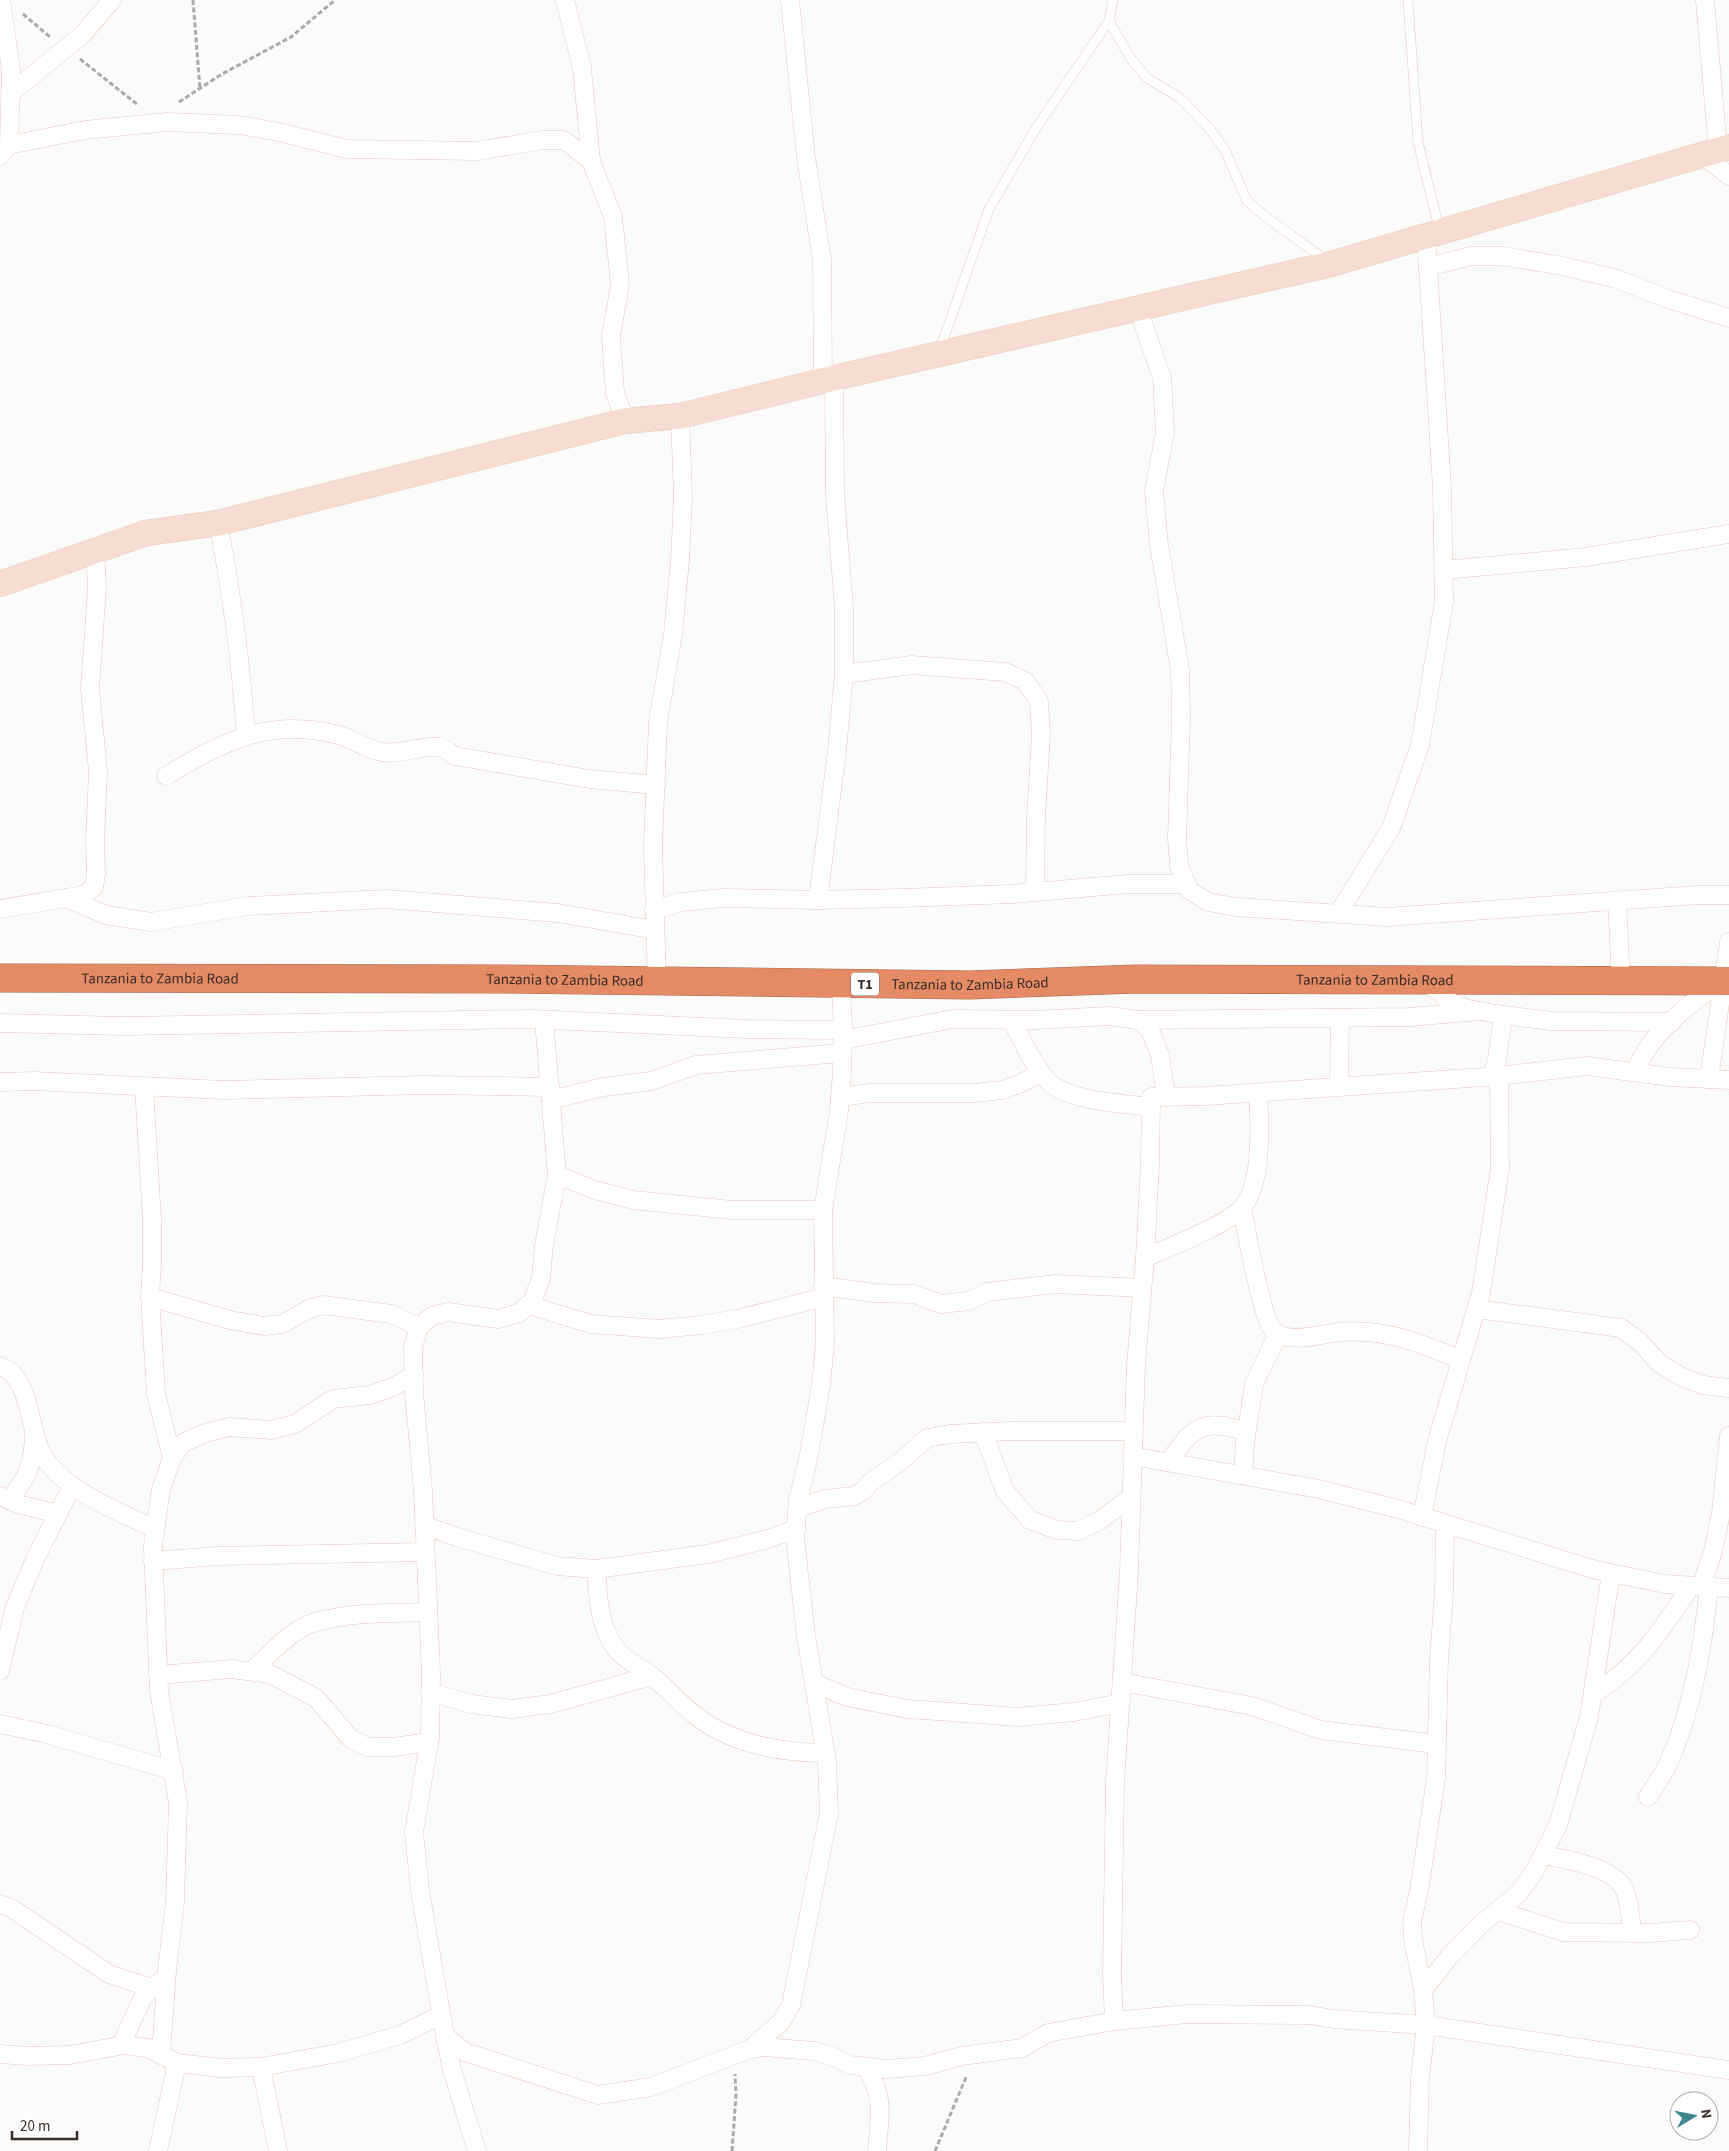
<svg xmlns="http://www.w3.org/2000/svg" width="1729" height="2151" font-family="'Source Sans 3',sans-serif">
<rect width="100%" height="100%" fill="#fbfbfb"/>
<g fill="none" stroke-linecap="round" stroke-linejoin="round">
<defs>
<g id="lane">
<polyline points="1408,0 1418,142 1440,232"/>
<polyline points="1109,21 1131,59 1147,78 1180,98 1209,128 1225,150 1247,201 1266,217 1327,261"/>
<polyline points="939,352 989,209 1036,128 1109,21 1113,0"/>
</g>
<g id="street">
<polyline points="565,0 582,68 591,161"/>
<polyline points="790,0 806,158 822,260 823,381"/>
<polyline points="1705,0 1718,150"/>
<polyline points="11,93 83,34 112,0"/>
<polyline points="9,145 85,130 167,122 239,125 279,132 347,149 477,151 543,140 564,140 591,161 613,217 620,285 611,336 615,393 625,421"/>
<polyline points="1702,155 1729,176"/>
<polyline points="0,156 9,145 11,70 1,0"/>
<polyline points="1428,267 1471,256 1503,256 1563,266 1617,279 1668,299 1729,318"/>
<polyline points="1138,308 1162,378 1165,432 1154,491 1159,545 1180,670 1181,718 1177,839 1179,866 1189,890 1208,902 1236,907 1387,917 1698,895 1729,895"/>
<path d="M218,523C232,593 241,664 246,736"/>
<polyline points="1444,570 1586,557 1729,534"/>
<polyline points="844,674 912,665 1005,672 1025,681 1039,701 1041,734 1036,817 1035,892"/>
<path d="M166,776C223,741 271,717 339,735C353,739 367,750 382,752C401,755 422,745 439,747C445,748 450,753 455,756L589,779L656,785"/>
<polyline points="66,898 106,915 151,922 248,906 386,899 558,913 655,930"/>
<polyline points="818,900 837,751 844,674 844,608 835,494 834,378"/>
<polyline points="1617,900 1621,981"/>
<polyline points="0,909 84,895 94,887 96,874 95,841 98,771 90,689 97,588 95,550"/>
<polyline points="654,910 681,902 723,898 818,900 901,898 1012,894 1128,884 1187,884"/>
<polyline points="1338,914 1391,828 1420,745 1444,602 1442,487 1426,236"/>
<polyline points="1424,980 1452,1003 1468,1009 1503,1015 1551,1021 1672,1022"/>
<polyline points="657,982 653,846 658,722 673,634 680,560 683,497 680,416"/>
<path d="M1011,1020C1023,1040 1031,1063 1047,1080C1067,1102 1123,1103 1151,1107"/>
<polyline points="1138,1020 1410,1017 1478,1011"/>
<polyline points="0,1023 123,1026 531,1019 746,1029 843,1030"/>
<polyline points="843,1040 953,1019 1035,1020 1109,1016 1138,1020 1150,1030 1160,1055 1166,1097"/>
<path d="M1635,1072C1650,1033 1689,1004 1722,981"/>
<polyline points="1492,1076 1497,1060 1503,1015"/>
<polyline points="1709,1079 1729,942"/>
<polyline points="0,1082 34,1081 224,1090 425,1085 550,1087"/>
<polyline points="1339,1086 1340,1018"/>
<polyline points="144,1087 152,1220 152,1264 150,1297 156,1394 172,1458"/>
<polyline points="840,1097 870,1093 974,1093 1002,1090 1019,1084 1041,1073"/>
<polyline points="551,1100 603,1087 651,1081 696,1065 842,1053"/>
<polyline points="557,1175 595,1190 633,1200 732,1210 823,1210"/>
<path d="M1242,1208C1247,1232 1260,1313 1273,1330C1285,1345 1323,1334 1339,1332C1385,1328 1420,1343 1461,1360"/>
<path d="M1145,1258C1169,1247 1224,1226 1241,1209C1263,1186 1260,1123 1258,1093"/>
<polyline points="823,1286 874,1293 914,1294 941,1304 969,1301 988,1292 1055,1284 1142,1288"/>
<polyline points="150,1297 230,1320 264,1326 282,1324 309,1309 323,1305 391,1314 419,1327"/>
<polyline points="528,1305 591,1324 659,1329 701,1325 737,1319 824,1297"/>
<polyline points="1477,1309 1621,1328 1640,1342 1660,1364 1682,1377 1703,1385 1729,1388"/>
<path d="M0,1366C4,1368 10,1370 13,1374C34,1399 28,1437 48,1463C72,1494 120,1512 155,1529"/>
<polyline points="983,1432 1005,1491 1030,1520 1057,1530 1078,1531 1099,1521 1130,1498"/>
<polyline points="1132,1456 1319,1489 1398,1509 1596,1570 1665,1584 1729,1588"/>
<path d="M1169,1462C1192,1427 1204,1417 1246,1432"/>
<polyline points="1243,1475 1245,1443 1254,1384 1278,1334"/>
<polyline points="0,1496 18,1504 58,1514"/>
<path d="M9,1500C28,1476 32,1468 34,1437"/>
<polyline points="798,1508 825,1499 854,1496 864,1490 871,1482 900,1462 927,1438 950,1434 1010,1431 1133,1431"/>
<polyline points="1422,1517 1437,1441 1481,1293 1500,1168 1499,1076"/>
<polyline points="424,1525 457,1537 557,1566 596,1569 708,1554 768,1539 796,1529"/>
<polyline points="153,1561 218,1556 425,1552"/>
<path d="M596,1569C598,1591 598,1613 607,1633C618,1660 633,1661 653,1677C668,1689 680,1704 695,1715C731,1744 781,1753 825,1753"/>
<polyline points="1701,1586 1713,1552 1721,1513 1729,1436"/>
<polyline points="0,1671 15,1607 36,1557 72,1486"/>
<path d="M252,1671C270,1654 291,1629 316,1622C350,1612 393,1613 428,1612"/>
<polyline points="158,1675 231,1669 270,1674 316,1698 351,1739 368,1747 394,1747 429,1742"/>
<polyline points="1122,1682 1252,1706 1321,1730 1436,1744"/>
<polyline points="814,1683 847,1697 907,1709 952,1712 1018,1717 1074,1712 1121,1703"/>
<polyline points="430,1692 471,1704 511,1709 550,1704 652,1676"/>
<path d="M1593,1694C1640,1665 1661,1630 1691,1586"/>
<polyline points="0,1724 47,1734 174,1771"/>
<path d="M1648,1797C1654,1786 1663,1776 1668,1764C1693,1708 1703,1647 1709,1586"/>
<path d="M1543,1855C1565,1859 1616,1867 1625,1891C1630,1903 1630,1920 1633,1933"/>
<polyline points="0,1904 11,1908 109,1974 152,1988"/>
<polyline points="1499,1911 1563,1932 1650,1933 1690,1930"/>
<polyline points="1423,1990 1449,1957 1480,1925 1519,1893 1534,1872 1558,1825 1589,1717 1611,1573"/>
<polyline points="1114,2021 1112,1974 1115,1782 1129,1572 1136,1365 1145,1258 1150,1163 1151,1097 1206,1096 1499,1076 1587,1066 1670,1077 1729,1080"/>
<polyline points="445,2036 465,2052 598,2095 651,2087 750,2049 764,2047 814,2051 831,2056 850,2065 886,2069 925,2066 962,2056 1022,2048 1048,2033 1114,2021 1187,2014 1310,2015 1333,2019 1426,2025 1729,2070"/>
<polyline points="121,2045 143,1997 160,1982"/>
<polyline points="750,2049 781,2022 791,2005 829,1813 827,1762 806,1636 795,1538 798,1500 808,1460 821,1385 825,1343 823,1210 839,1111 842,1073 843,1030 841,984"/>
<polyline points="0,2054 27,2056 70,2055 124,2045 148,2048 177,2063 221,2068 261,2067 338,2053 400,2035 441,2015"/>
<polyline points="161,2055 167,1970 175,1902 178,1802 159,1691 153,1546 161,1489 172,1458 183,1443 205,1433 229,1427 271,1430 295,1424 333,1399 370,1395 393,1387 414,1375"/>
<polyline points="261,2067 278,2151"/>
<path d="M866,2068C886,2098 879,2118 877,2151"/>
<polyline points="158,2151 177,2063"/>
<polyline points="477,2151 452,2070 445,2036 420,1891 414,1832 430,1737 431,1672 423,1491 414,1393 413,1347 419,1327 432,1316 448,1312 498,1319 519,1313 533,1300 541,1278 544,1245 557,1175 544,1020"/>
<polyline points="1418,2151 1420,2078 1426,2025 1423,1990 1413,1939 1412,1921 1419,1891 1436,1778 1439,1659 1444,1592 1445,1524"/>
</g>
<polyline id="secondary" points="0,584 146,533 218,523 625,421 680,416 834,378 1331,264 1729,147"/>
<g id="highway">
<path id="s1" d="M0,978L502,979L970,985L1136,979L1729,981"/>
</g>
</defs>
<use href="#lane" stroke="#eac6b6" stroke-width="10"/>
<use href="#street" stroke="#eac6b6" stroke-width="19"/>
<use href="#secondary" stroke="#eac6b6" stroke-width="26"/>
<use href="#highway" stroke="#a86a50" stroke-width="29"/>
<g stroke="#afa9a7" stroke-width="3" stroke-dasharray="5 2.5" stroke-linecap="butt">
<polyline points="193,0 200,89"/>
<polyline points="23,14 50,37"/>
<polyline points="80,59 138,105"/>
<polyline points="179,102 222,74 291,37 335,0"/>
<polyline points="732,2151 736,2095 735,2074"/>
<polyline points="935,2151 967,2075"/>
</g>
<use href="#lane" stroke="#fff" stroke-width="9"/>
<use href="#street" stroke="#fff" stroke-width="18"/>
<use href="#secondary" stroke="#f7dcd1" stroke-width="25"/>
<use href="#highway" stroke="#e48b66" stroke-width="28"/>
</g>
<g text-anchor="middle" stroke-width="4" stroke-linejoin="round" paint-order="stroke">
<rect fill="#fff" stroke="#756b67" stroke-width="1" x="851" y="972.5" width="28" height="23" rx="4"/>
<g font-size="14" font-weight="bold" fill="#3a2c26">
<text x="865" y="989">T1</text>
</g>
<g font-size="15" fill="#3a2c26" stroke="#fff">
<text dy="5" stroke="none"><textPath href="#s1" startOffset="160">Tanzania to Zambia Road</textPath></text>
<text dy="5" stroke="none"><textPath href="#s1" startOffset="565">Tanzania to Zambia Road</textPath></text>
<text dy="5" stroke="none"><textPath href="#s1" startOffset="1375">Tanzania to Zambia Road</textPath></text>
<text dy="5" stroke="none"><textPath href="#s1" startOffset="970">Tanzania to Zambia Road</textPath></text>
</g>
</g>
<g transform="translate(1694 2116) rotate(80)"><circle r="24" fill="#ffffff" stroke="#b0aba8"/>
<path d="M0-4L9 19L0 12L-9 19Z" fill="#408790"/>
<text y="-8" font-size="14" font-weight="bold" text-anchor="middle" fill="#3a2c26">N</text>
</g>
<path d="M12 2131v8h65v-8" fill="none" stroke="#3a2c26" stroke-width="2.5"/>
<text x="20" y="2131" font-size="15" fill="#3a2c26" stroke="#ffffff" stroke-width="4" paint-order="stroke">20 m</text>
</svg>
